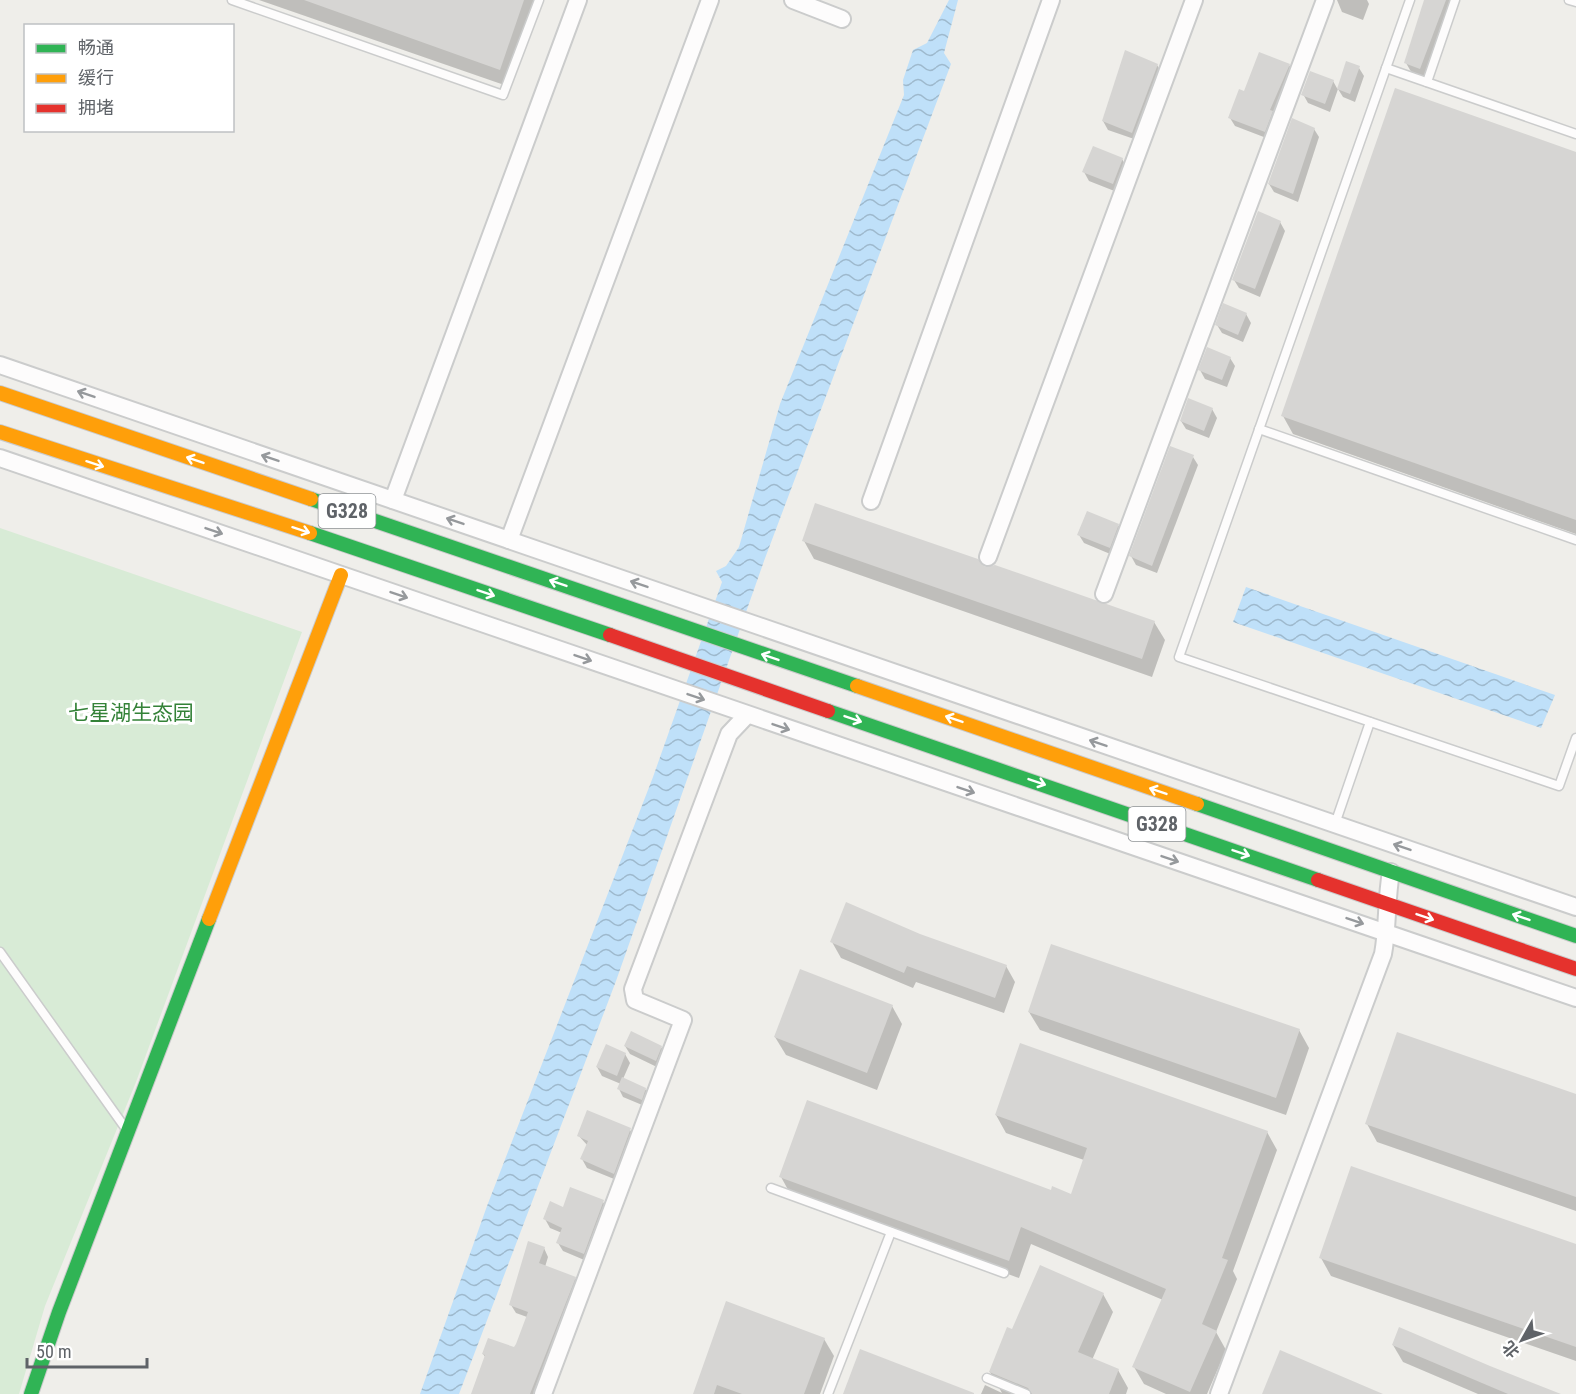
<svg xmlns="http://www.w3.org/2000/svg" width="1576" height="1394" font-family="'Roboto Condensed','Noto Sans SC',sans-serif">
<defs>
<pattern id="water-waves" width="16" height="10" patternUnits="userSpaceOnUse" patternTransform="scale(1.5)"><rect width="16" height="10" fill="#bfe0f9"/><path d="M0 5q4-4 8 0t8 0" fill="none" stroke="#9eb9cd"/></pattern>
</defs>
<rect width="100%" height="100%" fill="#efeeea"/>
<polygon fill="#d8ebd6" points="0,528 302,632 136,1082 45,1306 19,1394 0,1394"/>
<g fill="url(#water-waves)">
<polygon points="949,0 958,0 944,53 951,64 764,561 616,981 459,1394 420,1394 487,1206 653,777 722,582 716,571 726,566 739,547 780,404 904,95 903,80 913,50 927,43"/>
<polygon points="1246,587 1555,695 1541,728 1233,622"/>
</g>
<g fill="#0003">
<polygon points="259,0 540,0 510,87"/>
<polygon points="1337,0 1367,0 1369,4 1363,20 1342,12"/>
<polygon points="1427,0 1456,0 1427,80 1413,75 1406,63"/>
<polygon points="1347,63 1359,68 1364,76 1355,102 1343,97 1338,89 1330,112 1308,103 1303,94 1333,81 1338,90"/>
<polygon points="1157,65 1162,73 1137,140 1108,130 1103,121"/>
<polygon points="1289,65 1294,73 1269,139 1235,126 1230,118 1245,93"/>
<polygon points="1314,129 1319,137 1298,202 1274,192 1269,184"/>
<polygon points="1576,153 1576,534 1293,434 1283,416"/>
<polygon points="1122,159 1127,168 1117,192 1089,181 1084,172"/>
<polygon points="1280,222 1285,231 1260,297 1239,288 1234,280"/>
<polygon points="1246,314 1251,323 1243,342 1222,333 1217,325"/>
<polygon points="1230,358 1235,366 1227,387 1205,379 1200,370"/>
<polygon points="1212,409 1217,418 1209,438 1186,429 1181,421"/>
<polygon points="1193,457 1198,465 1157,573 1136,565 1131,556"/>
<polygon points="1118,525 1123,534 1115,556 1084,543 1079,535"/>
<polygon points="804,541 984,569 1154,622 1165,640 1152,677 814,559"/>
<polygon points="919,936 1006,966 1015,982 1004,1013 916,982 913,988 841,958 832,942"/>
<polygon points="892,1006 902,1024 877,1090 786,1055 775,1037"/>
<polygon points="1029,1012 1299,1030 1309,1048 1286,1115 1040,1030"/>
<polygon points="625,1046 661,1047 666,1056 661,1069 630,1054"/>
<polygon points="625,1054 630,1063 623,1079 645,1089 650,1097 647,1107 623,1097 619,1089 621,1084 602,1076 597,1067"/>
<polygon points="1576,1096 1576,1211 1377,1142 1367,1124"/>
<polygon points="996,1115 1267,1132 1277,1150 1233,1271 1237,1279 1216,1332 1226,1350 1207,1394 1166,1394 1144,1384 1134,1367 1163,1300 1031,1244 1019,1278 791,1195 781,1177 1052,1191 1072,1196 1084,1160 1006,1133"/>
<polygon points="630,1130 635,1138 619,1181 587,1168 582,1159 588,1146 578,1135"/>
<polygon points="603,1202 608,1210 589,1262 563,1251 558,1243 562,1233 550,1228 545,1219 564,1209"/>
<polygon points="1576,1245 1576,1361 1331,1276 1321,1258"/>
<polygon points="544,1248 548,1257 545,1267 575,1278 580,1286 537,1394 472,1394 486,1358 483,1354 515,1349 527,1317 516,1313 511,1305"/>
<polygon points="1103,1294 1113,1312 1092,1360 1118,1370 1128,1388 1126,1394 981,1394 985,1385 1002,1393 990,1372 1013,1331"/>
<polygon points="824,1339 834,1356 820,1394 694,1394"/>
<polygon points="1393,1345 1557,1394 1478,1394 1403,1362"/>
</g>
<g fill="#d6d5d3">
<polygon points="304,0 524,0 500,70"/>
<polygon points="1424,0 1446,0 1420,69 1404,63"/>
<polygon points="1125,50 1158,64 1132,133 1102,121"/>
<polygon points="1259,52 1290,64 1270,110 1273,111 1265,132 1228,118 1239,89 1244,91"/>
<polygon points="1346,61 1360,66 1350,94 1337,89"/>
<polygon points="1310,71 1334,80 1325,104 1301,95"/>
<polygon points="1395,88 1576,152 1576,520 1281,416"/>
<polygon points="1292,118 1315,128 1293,194 1268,184"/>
<polygon points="1093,146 1123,158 1113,184 1082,172"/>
<polygon points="1258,211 1281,221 1255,289 1232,280"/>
<polygon points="1223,303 1247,313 1238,335 1215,325"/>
<polygon points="1207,347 1231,357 1222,380 1198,370"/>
<polygon points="1188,398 1213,408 1204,431 1180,421"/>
<polygon points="1170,446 1194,455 1152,566 1129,556"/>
<polygon points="815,503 978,559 985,567 995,565 1155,621 1142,659 802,541"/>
<polygon points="1087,511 1119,524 1110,548 1077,535"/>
<polygon points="846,902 920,934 1007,965 995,998 907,966 904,973 830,942"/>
<polygon points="1051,944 1300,1029 1276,1098 1028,1012"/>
<polygon points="800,969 893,1005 867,1073 774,1037"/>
<polygon points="631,1031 662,1046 656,1061 624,1046"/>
<polygon points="1397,1032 1576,1094 1576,1197 1365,1124"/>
<polygon points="1020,1043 1268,1131 1222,1258 1228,1260 1202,1324 1217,1331 1190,1392 1132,1367 1166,1289 1021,1227 1009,1261 779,1177 807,1100 1051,1190 1052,1186 1071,1194 1087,1148 995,1115"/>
<polygon points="606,1044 626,1053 617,1076 596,1067"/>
<polygon points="622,1077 646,1088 642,1100 617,1089"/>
<polygon points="587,1110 631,1128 614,1174 580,1159 588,1141 577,1136"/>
<polygon points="1351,1166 1576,1244 1576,1347 1319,1258"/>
<polygon points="570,1187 604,1200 584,1254 556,1243 562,1228 543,1219 550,1201 563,1207"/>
<polygon points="528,1241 545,1247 539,1263 576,1277 530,1394 471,1394 485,1355 482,1354 488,1338 514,1347 516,1344 528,1312 509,1305"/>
<polygon points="1040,1265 1104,1293 1078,1352 1119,1369 1109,1394 1032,1394 1028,1388 989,1372 1007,1327 1012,1329"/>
<polygon points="726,1301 825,1338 804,1394 742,1394 717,1385 714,1394 693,1394"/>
<polygon points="1399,1327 1490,1366 1561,1394 1508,1394 1392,1345"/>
<polygon points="860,1349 974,1393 974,1394 843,1394"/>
<polygon points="1280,1350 1383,1394 1262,1394"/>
</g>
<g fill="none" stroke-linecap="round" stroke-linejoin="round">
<defs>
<g id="lane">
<polyline points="232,0 503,95 539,0"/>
<polyline points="1410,0 1179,657 1559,786 1576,738"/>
<polyline points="1569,0 1576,2"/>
<polyline points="1386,68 1576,134"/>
<polyline points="1427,82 1455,0"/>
<polyline points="1259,429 1576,540"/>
<polyline points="1335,824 1370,722"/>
<polyline points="0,952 126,1129"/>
<polyline points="771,1188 1004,1273"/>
<polyline points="987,1378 1026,1394"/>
<polyline points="828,1394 891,1232"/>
</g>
<g id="street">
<polyline points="793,0 842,19"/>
<polyline points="0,365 1576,907"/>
<polyline points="0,458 1576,998"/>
<polyline points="393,500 578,0"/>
<polyline points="871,501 1051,0"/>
<polyline points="509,540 710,0"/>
<polyline points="988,557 1194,0"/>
<polyline points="1104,594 1325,0"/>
<polyline points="543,1394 683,1020 635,1000 633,989 729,734 747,715"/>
<path d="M1219,1394L1383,954C1388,927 1386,900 1391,872"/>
</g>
<g id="fast">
<polyline points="311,499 857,686"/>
<polyline points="310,533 610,635"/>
<polyline points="828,711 1318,880"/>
<polyline points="1197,804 1576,936"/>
<polyline points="31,1394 59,1312 209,919"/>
</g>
<g id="slow">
<polyline points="0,393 311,499"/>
<polyline points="0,432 310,533"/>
<polyline points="857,686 1197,804"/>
<polyline points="209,919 341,575"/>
</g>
<g id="jam">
<polyline points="610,635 828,711"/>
<polyline points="1318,880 1576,969"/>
</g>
</defs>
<use href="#lane" stroke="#cbcccc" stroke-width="11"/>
<use href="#street" stroke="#cbcccc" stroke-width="20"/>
<use href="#fast" stroke="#cacacb" stroke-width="16"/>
<use href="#slow" stroke="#cacacb" stroke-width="16"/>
<use href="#jam" stroke="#cacacb" stroke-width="16"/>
<use href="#lane" stroke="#fdfcfc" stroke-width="8"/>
<use href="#street" stroke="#fdfcfc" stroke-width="16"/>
<use href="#fast" stroke="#30b455" stroke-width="14"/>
<use href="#slow" stroke="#ff9f0a" stroke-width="14"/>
<use href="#jam" stroke="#e5322d" stroke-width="14"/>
</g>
<defs><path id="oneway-shaft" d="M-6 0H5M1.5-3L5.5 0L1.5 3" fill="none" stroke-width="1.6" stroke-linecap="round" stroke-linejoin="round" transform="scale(1.5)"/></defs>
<g stroke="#96999c">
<use href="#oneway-shaft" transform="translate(86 394) rotate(-161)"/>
<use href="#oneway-shaft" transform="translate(270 458) rotate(-161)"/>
<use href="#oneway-shaft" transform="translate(455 521) rotate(-161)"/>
<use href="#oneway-shaft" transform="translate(214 531) rotate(19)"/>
<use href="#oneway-shaft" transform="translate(639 584) rotate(-161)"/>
<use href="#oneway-shaft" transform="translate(399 595) rotate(19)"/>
<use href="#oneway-shaft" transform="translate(583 658) rotate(19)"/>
<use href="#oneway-shaft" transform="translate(696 697) rotate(19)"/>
<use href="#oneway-shaft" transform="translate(781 727) rotate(19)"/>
<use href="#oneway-shaft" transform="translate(1098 743) rotate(-161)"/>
<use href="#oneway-shaft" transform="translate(966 790) rotate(19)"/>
<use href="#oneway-shaft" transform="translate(1402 847) rotate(-161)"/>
<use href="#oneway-shaft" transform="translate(1170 859) rotate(19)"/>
<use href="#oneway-shaft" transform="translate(1355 921) rotate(19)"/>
</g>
<g stroke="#fff">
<use href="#oneway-shaft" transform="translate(195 460) rotate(-161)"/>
<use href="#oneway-shaft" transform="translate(95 464) rotate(18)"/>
<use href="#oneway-shaft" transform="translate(301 530) rotate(18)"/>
<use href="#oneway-shaft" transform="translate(558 583) rotate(-161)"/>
<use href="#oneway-shaft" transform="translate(486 593) rotate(19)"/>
<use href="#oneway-shaft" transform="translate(770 657) rotate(-161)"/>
<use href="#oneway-shaft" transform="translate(853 719) rotate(19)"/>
<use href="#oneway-shaft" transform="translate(954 719) rotate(-161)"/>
<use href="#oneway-shaft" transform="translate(1037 782) rotate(19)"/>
<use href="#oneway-shaft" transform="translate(1158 791) rotate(-161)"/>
<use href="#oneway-shaft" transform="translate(1241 853) rotate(19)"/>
<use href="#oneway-shaft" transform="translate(1425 917) rotate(19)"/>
<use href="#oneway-shaft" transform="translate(1521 917) rotate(-161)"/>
</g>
<g text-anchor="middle" stroke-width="6" stroke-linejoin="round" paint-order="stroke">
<g fill="#fff" stroke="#8f9295" stroke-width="1.5">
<rect x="318.5" y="494" width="57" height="34" rx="4.5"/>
<rect x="1128.5" y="807" width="57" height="34" rx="4.5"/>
</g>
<g font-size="20" font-weight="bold" fill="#5f6368">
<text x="347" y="518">G328</text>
<text x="1157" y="831">G328</text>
</g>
<g font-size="21" fill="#348238" stroke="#fff">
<text x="131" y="720">七星湖生态园</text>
</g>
</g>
<rect x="24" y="24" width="210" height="108" fill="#ffffff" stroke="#bfc1c3" stroke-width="1.5"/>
<rect x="36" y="44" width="30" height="9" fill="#30b455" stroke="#bfc1c3" stroke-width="1.5"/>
<text x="78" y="54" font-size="18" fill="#5f6368">畅通</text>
<rect x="36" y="74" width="30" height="9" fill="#ff9f0a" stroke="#bfc1c3" stroke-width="1.5"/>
<text x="78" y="84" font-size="18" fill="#5f6368">缓行</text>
<rect x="36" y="104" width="30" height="9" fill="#e5322d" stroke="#bfc1c3" stroke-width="1.5"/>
<text x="78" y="114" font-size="18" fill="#5f6368">拥堵</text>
<g transform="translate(1522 1340) rotate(230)" stroke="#ffffff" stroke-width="4.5" paint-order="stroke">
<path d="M0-4.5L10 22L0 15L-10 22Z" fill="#5f6368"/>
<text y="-9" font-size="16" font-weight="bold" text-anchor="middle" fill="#5f6368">北</text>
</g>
<path d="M27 1358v9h120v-9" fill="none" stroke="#5f6368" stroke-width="3"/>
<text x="36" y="1358" font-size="18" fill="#5f6368" stroke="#ffffff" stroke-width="4.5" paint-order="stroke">50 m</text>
</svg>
